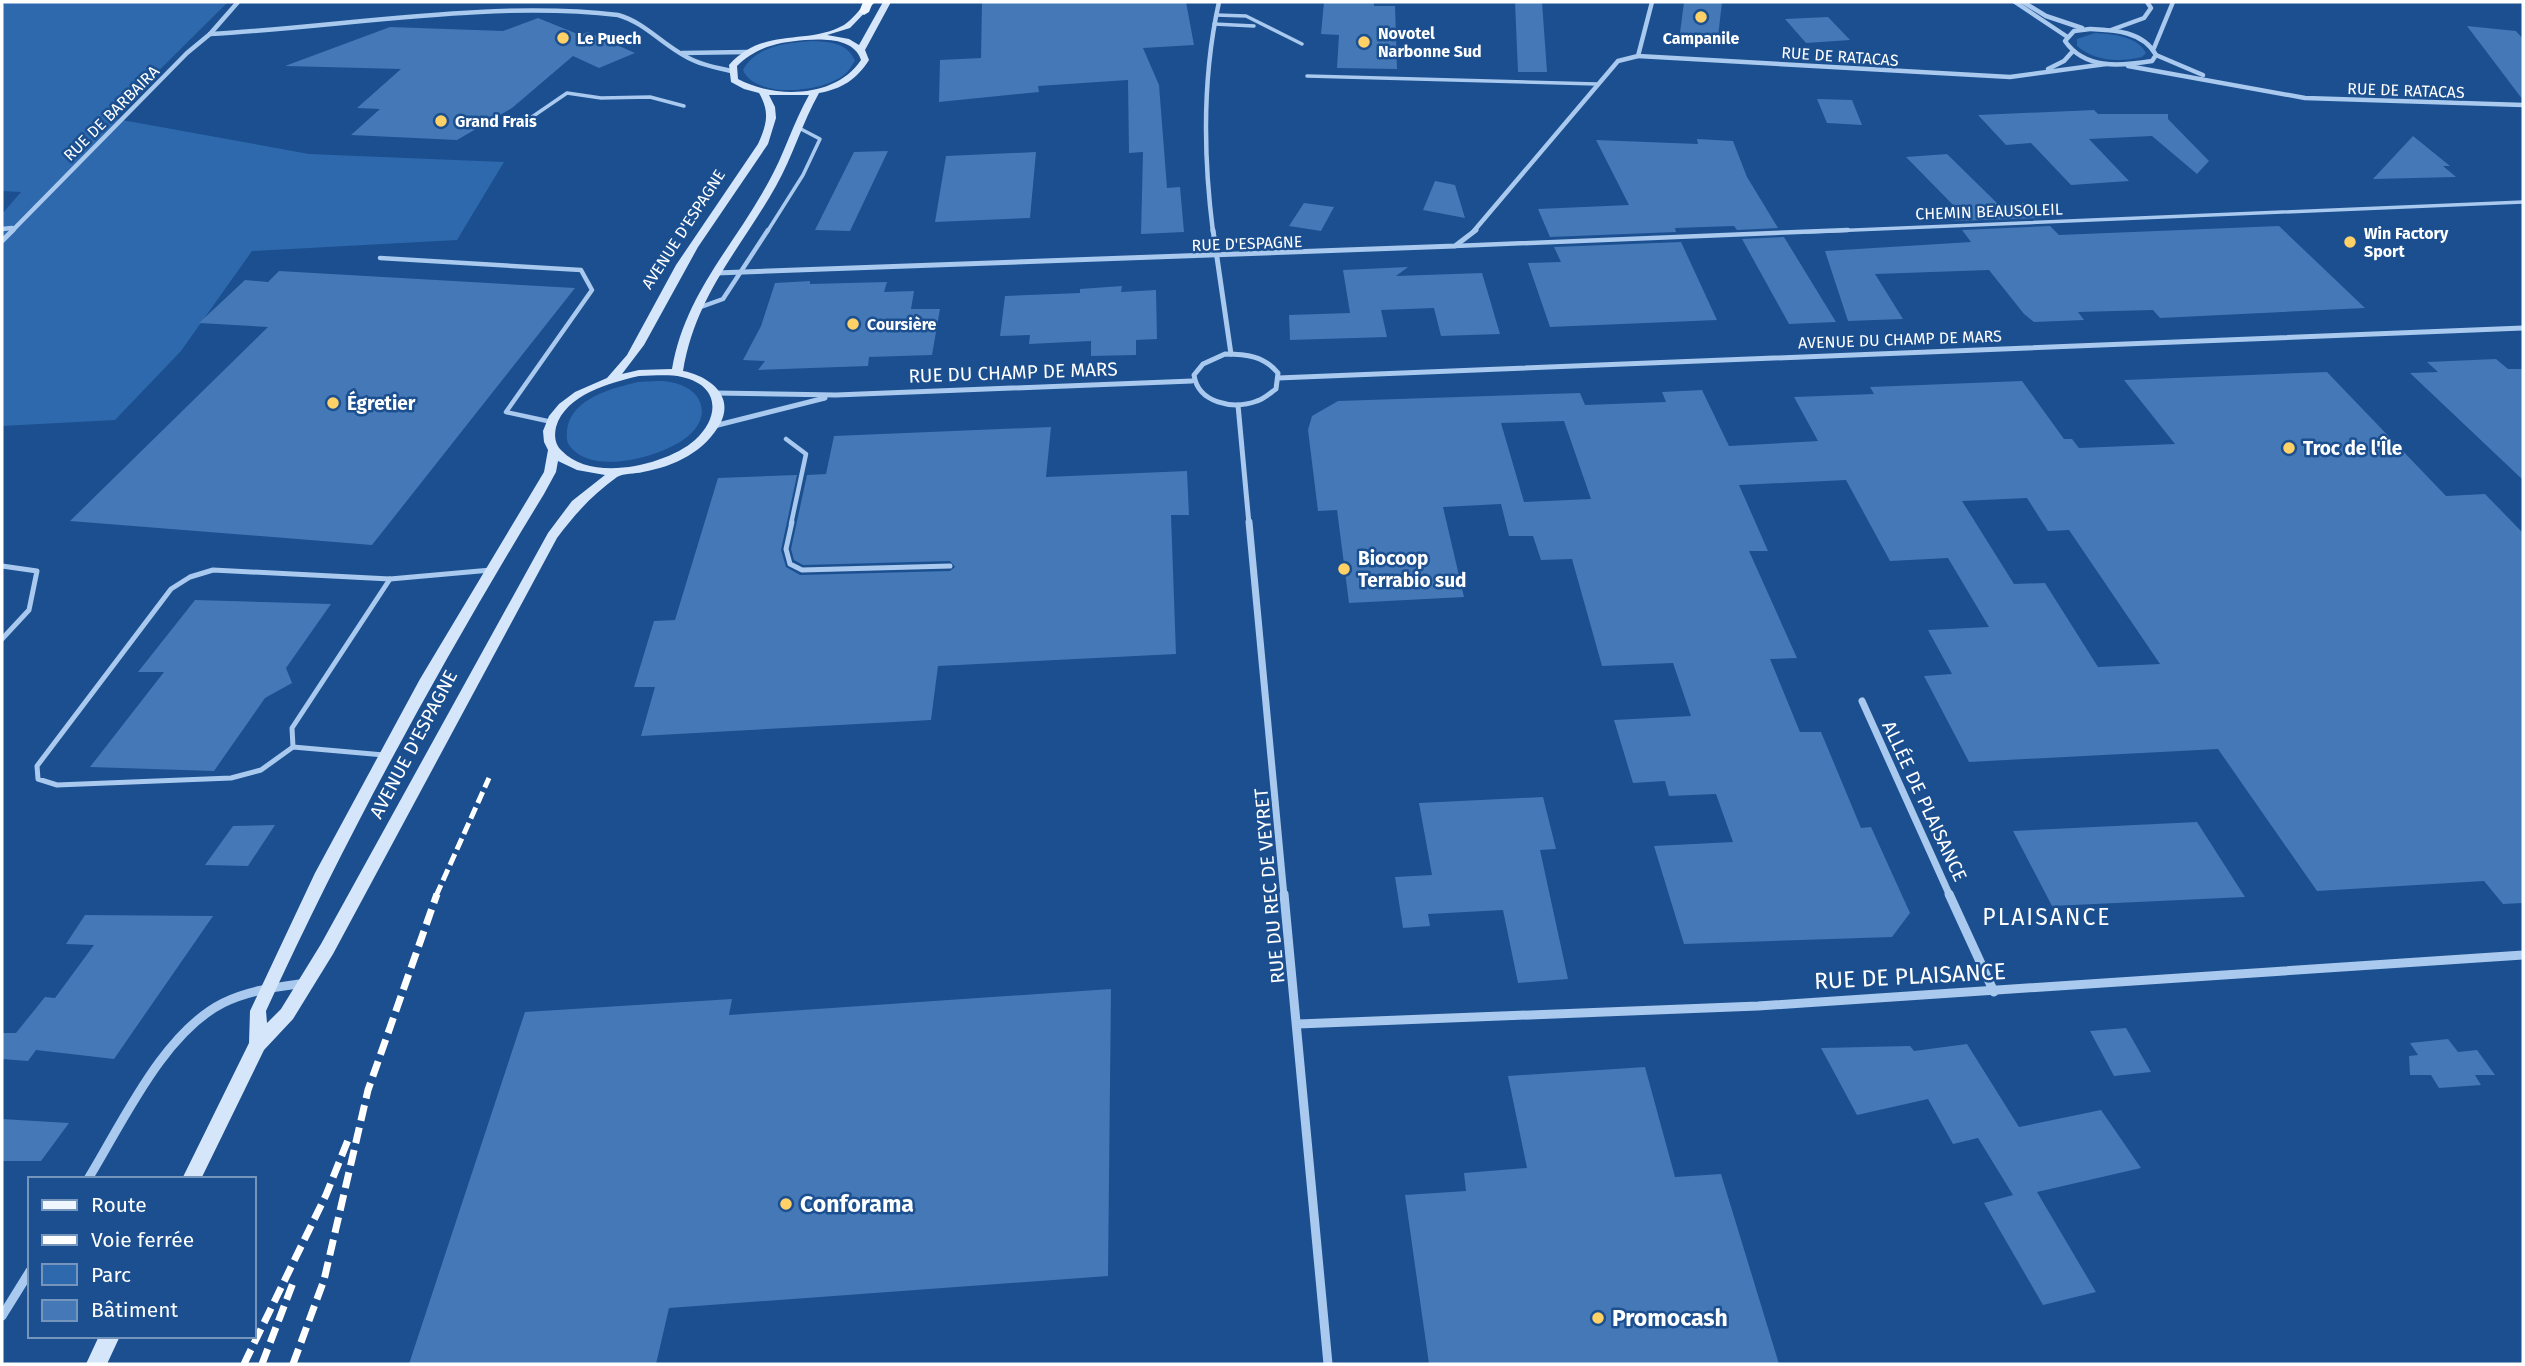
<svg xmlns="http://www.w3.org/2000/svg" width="2525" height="1366" font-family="'Fira Sans',sans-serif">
<rect width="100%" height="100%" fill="#1b4f8f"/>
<g fill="#2e69ad">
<polygon points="2,2 228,2 111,118 309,154 504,162 457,240 252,251 181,351 115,420 2,426 2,214 21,192 2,191"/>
<path d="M2095,33C2112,34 2137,36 2146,53L2142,57C2120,62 2096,62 2077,46V39Z"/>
<path d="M813,41C831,42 848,43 855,61C852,65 849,71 845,74C824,93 755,99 743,70C757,45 787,43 813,41Z"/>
<path d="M638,382C648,382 660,380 670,382C702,387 714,416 687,437C662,457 591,477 569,445C566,440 567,435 567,430C571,398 613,388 638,382Z"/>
</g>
<g fill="#4478b7" fill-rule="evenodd">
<polygon points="982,2 1186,2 1194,45 1143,48 1159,85 1167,188 1180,187 1184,232 1141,234 1143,152 1129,153 1128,80 1038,86 1039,92 939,102 940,60 981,58"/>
<polygon points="1324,2 1374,2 1374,6 1395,6 1397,69 1337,68 1339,35 1321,34"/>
<polygon points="1515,2 1542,2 1547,72 1518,72"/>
<polygon points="1684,2 1722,2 1718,37 1680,33"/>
<polygon points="1828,17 1850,40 1806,43 1785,19"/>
<polygon points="538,18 580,35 588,32 635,53 599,68 573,56 512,108 457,140 351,135 380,109 357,108 401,69 285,66 390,27 503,31"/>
<polygon points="2467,26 2516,31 2523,39 2523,100"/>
<polygon points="1817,99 1852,100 1862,125 1827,123"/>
<polygon points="2094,110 2098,114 2168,114 2168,119 2209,161 2197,174 2152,136 2089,139 2129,181 2071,185 2031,143 2006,145 1978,115"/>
<polygon points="2413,136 2450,166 2443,166 2456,177 2373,179"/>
<polygon points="1697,139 1733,141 1747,177 1778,228 1737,230 1734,226 1675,228 1676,232 1550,237 1538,209 1629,205 1596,140 1698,144"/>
<polygon points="888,151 850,231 815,230 854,152"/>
<polygon points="1036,152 1030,218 935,222 946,156"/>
<polygon points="1947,154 1998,204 2024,203 2040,218 1955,221 1944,207 1955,207 1906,157"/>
<polygon points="1435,181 1455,185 1465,218 1423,210"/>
<polygon points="1304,203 1334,207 1321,231 1289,226"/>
<polygon points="2050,226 2059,235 2279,226 2365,308 2160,318 2153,310 2078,312 2084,320 2034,322 2024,314 1989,270 1875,274 1903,319 1848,321 1825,251 1971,242 1962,230"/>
<polygon points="1784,237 1836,322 1789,324 1742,239"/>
<polygon points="1681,242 1717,320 1550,327 1528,263 1561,262 1554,247"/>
<polygon points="1408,267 1396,276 1482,273 1500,334 1441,336 1434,308 1381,310 1387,337 1290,340 1289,315 1350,313 1343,270"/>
<polygon points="279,271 575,288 372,545 70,521 268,327 199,323 245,280 268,282"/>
<polygon points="810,281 810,284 887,282 884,292 914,291 911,309 940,309 932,355 869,357 868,366 758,370 765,361 743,360 761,326 775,283"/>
<polygon points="1122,286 1121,292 1156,290 1157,339 1136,340 1136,355 1091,356 1091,341 1029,344 1030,335 1000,336 1005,296 1080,293 1080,289"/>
<polygon points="2496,359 2508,369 2523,369 2523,480 2410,373 2438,372 2427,362"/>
<path d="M2327,372L2446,496L2485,494L2523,533V903L2503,904L2484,881L2317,891L2218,749L1969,762L1924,676L1952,674L1928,630L1989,627L1948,558L1890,561L1846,480L1739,485L1768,551H1749L1797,658L1770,659L1800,732H1821L1861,828L1871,827L1910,913L1892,937L1684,944L1654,846L1733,842L1716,794L1669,796L1665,781L1633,783L1614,720L1691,716L1673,663L1602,666L1572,559L1541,560L1533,536H1509L1501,504L1443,507L1464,597L1349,603L1337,510L1318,511L1308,430L1312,416L1338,401L1580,393L1585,405L1666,402L1662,392L1702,390L1729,446L1818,441L1794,397L1874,394L1870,387L2022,381L2064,439H2072L2079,448L2175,444L2124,380ZM1564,421L1591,499L1524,502L1501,423ZM2027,498L2048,531L2069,530L2160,664L2098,667L2045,583L2014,584L1962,501Z"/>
<polygon points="1051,427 1046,477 1187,471 1189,515 1171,515 1176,654 938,666 931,720 641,736 655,687 634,687 654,621 675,620 718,478 797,475 781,550 786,567 800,575 950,571 955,567 950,561 803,565 794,560 791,549 807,475 826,474 834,436"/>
<polygon points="195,600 331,604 286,668 292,683 265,698 214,771 90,767 164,672 138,672"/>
<polygon points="1543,797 1556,849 1540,850 1568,979 1518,983 1503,910 1428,914 1430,926 1403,928 1395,877 1432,875 1419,803"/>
<polygon points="2197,822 2245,897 2052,906 2013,831"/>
<polygon points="275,825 248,866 205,865 233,826"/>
<polygon points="85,915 213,916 114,1059 36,1050 28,1061 2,1059 2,1033 16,1033 45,997 55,998 94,945 66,944"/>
<polygon points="1111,989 1108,1276 669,1308 656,1364 409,1364 525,1012 732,999 729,1015"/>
<polygon points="2126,1028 2151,1072 2114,1076 2090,1031"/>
<polygon points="2448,1039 2458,1052 2477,1050 2495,1075 2475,1075 2481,1085 2439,1088 2431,1075 2410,1075 2409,1056 2418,1055 2410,1043"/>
<polygon points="1967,1044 2019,1127 2101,1110 2141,1168 2037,1192 2096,1292 2043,1305 1984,1203 2013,1195 1978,1138 1953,1144 1928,1099 1857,1115 1821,1048 1910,1046 1914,1051"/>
<polygon points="1645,1067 1675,1177 1721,1174 1779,1364 1429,1364 1405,1195 1466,1191 1464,1173 1527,1168 1508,1076"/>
<polygon points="2,1119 69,1123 41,1161 2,1161"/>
</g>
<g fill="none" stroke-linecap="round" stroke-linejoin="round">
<g stroke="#a9c9ee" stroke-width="3.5">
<polyline points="1216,15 1246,16 1302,44"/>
<polyline points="1214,24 1254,26"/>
<polyline points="1307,76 1597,84"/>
<polyline points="529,119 567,93 601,98 650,97 684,106"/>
<polyline points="767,232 803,175 820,139 799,128"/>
<polyline points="1806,232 2523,202"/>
</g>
<g stroke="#a9c9ee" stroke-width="4.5">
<polyline points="1455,246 1848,230"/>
<polyline points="380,258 581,270 592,290 506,412 552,422"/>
<polyline points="698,308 723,299 768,230"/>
<polyline points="786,439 806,454 791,524"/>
</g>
<g stroke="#a9c9ee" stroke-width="5">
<polyline points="792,522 786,549 790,564 802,570 950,566"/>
<polyline points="2,566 37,571 29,610 2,639"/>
<polyline points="293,747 292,728 390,579"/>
<polyline points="384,755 293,747 261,770 231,778 57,785 38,779 37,766 171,589 190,577 213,570 390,579 491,570"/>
</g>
<g stroke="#a9c9ee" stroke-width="4.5">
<polyline points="2015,2 2066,36"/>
<polyline points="2023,2 2046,16 2082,28"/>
<path d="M2090,29C2114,30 2143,31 2156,55L2152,61C2121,66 2085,70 2065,41L2074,31Z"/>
<polyline points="2111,30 2144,18 2151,8 2147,2"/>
<path d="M210,34C341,27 488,0 618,15C647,23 667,50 695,61C706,66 719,68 731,71"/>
<polyline points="2154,48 2173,2"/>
<polyline points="682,53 747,52"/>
<polyline points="2156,55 2203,75"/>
<polyline points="1638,56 2010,77 2106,64"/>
<polyline points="2128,66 2305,98 2523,105"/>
<polyline points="2048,69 2064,61 2073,51"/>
<polyline points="2,229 12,228"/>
<polyline points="11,232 187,53 210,34 238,2"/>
<path d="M1213,232C1203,154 1202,78 1219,2"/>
<polyline points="1473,232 1618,61 1638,56 1652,2"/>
</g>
<g stroke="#a9c9ee" stroke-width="5">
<polyline points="1213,230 1231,354"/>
<polyline points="2,241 13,230"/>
<polyline points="716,273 1455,246 1476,230"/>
<path d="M1225,354C1246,354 1264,356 1278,373L1276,389C1270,393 1264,399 1257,401C1233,410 1198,403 1194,375L1203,364Z"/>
<polyline points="1278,378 2523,328"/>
<polyline points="716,393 836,395 1192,381"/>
<polyline points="1238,405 1249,524"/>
<polyline points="714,426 825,398"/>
</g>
<g stroke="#a9c9ee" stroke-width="7">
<polyline points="1249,522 1284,896"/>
<polyline points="1862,701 1950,896"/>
</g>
<g stroke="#a9c9ee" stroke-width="9">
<polyline points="1284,894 1328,1364"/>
<polyline points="1949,894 1994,992"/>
<polyline points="1298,1024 1758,1006 2523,955"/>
<path d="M88,1179C122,1124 163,1033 223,1003C249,990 278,987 306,983"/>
<polyline points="2,1316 30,1271"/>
</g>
<g fill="#d6e6fa" fill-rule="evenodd">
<path d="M867,2H875L850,28L827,35L849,39L859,45L883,2H891L865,50L869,60C857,79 842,89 819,93C802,123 793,156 776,186C740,250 696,294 683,371C694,373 703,377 712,384C724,394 728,407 721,422C705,452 675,466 643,472C635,474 624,473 617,477C593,494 575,514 557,538L333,954L293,1019L264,1050L201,1179H182L249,1043L250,1011L315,873L420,679L544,472L548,450L544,442L543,431L549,416L559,404L575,392L607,378L627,355L676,265L758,144C767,124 770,112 759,93L744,89L731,82L729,65C764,26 806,46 844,25C852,20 860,9 867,2ZM805,40C824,39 854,38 861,60C836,98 775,99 738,79L737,66C756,47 779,42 805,40ZM769,95H809C793,123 784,155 768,183C733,247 685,294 672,369L639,370L622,374L644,345L698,247L768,144L776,118L775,107ZM639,376C653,376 668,374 682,377C719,385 721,416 695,440C667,465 592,483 562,451C555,445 554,436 556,427C566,394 610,383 639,376ZM558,461L577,470L605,475L572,501L548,533L321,944L281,1009L267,1023L266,1011C348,832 442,661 544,494L556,472Z"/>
<polygon points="99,1336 120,1336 107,1364 86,1364"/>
</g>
<polygon fill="#f0f6ff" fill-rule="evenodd" points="863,2 873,2 869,12 864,15 859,12"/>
<polyline stroke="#fff" stroke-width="5" stroke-dasharray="12 5" stroke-linecap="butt" points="436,896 489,778"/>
<g stroke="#fff" stroke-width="7" stroke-dasharray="16 7" stroke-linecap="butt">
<polyline points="244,1364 326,1195 350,1135"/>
<polyline points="262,1364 293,1283"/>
<polyline points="293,1364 324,1280 368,1090 437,894"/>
</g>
</g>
<g fill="#ffd166" stroke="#1b4f8f" stroke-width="2.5">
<circle cx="1701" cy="17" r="7"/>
<circle cx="563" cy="38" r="7"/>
<circle cx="1364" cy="42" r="7"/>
<circle cx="441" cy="121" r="7"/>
<circle cx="2350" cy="242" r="7"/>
<circle cx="853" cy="324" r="7"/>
<circle cx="333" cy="403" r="7"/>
<circle cx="2289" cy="448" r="7"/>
<circle cx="1344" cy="569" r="7"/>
<circle cx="786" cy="1204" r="7"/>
<circle cx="1598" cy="1318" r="7"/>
</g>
<g text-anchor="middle" stroke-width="5" stroke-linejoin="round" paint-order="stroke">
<g font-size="16" font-weight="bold" fill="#fff" stroke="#1b4f8f" text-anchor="start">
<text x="1378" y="39">Novotel<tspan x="1378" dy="18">Narbonne Sud</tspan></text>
<text x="577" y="44">Le Puech</text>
<text x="1701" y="44" text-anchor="middle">Campanile</text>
<text x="455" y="127">Grand Frais</text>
<text x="2364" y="239">Win Factory<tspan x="2364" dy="18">Sport</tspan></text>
<text x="867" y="330">Coursière</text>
</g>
<g font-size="16" fill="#fff" stroke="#1b4f8f">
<text transform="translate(1840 56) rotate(4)" y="6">RUE DE RATACAS</text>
<text transform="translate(2406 90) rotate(2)" y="6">RUE DE RATACAS</text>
<text transform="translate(111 113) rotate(-45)" y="6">RUE DE BARBAIRA</text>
<text transform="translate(1989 211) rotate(-2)" y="6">CHEMIN BEAUSOLEIL</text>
<text transform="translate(683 229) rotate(-57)" y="6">AVENUE D'ESPAGNE</text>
<text transform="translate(1247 243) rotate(-2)" y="6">RUE D'ESPAGNE</text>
<text transform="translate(1900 339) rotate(-2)" y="6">AVENUE DU CHAMP DE MARS</text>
</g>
<g font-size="19" fill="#fff" stroke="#1b4f8f">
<text transform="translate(1013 372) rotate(-2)" y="7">RUE DU CHAMP DE MARS</text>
<text transform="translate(413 744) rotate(-62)" y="7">AVENUE D'ESPAGNE</text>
<text transform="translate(1925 801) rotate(65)" y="7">ALLÉE DE PLAISANCE</text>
<text transform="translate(1269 886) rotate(-95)" y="7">RUE DU REC DE VEYRET</text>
</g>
<g font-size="19" font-weight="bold" fill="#fff" stroke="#1b4f8f" text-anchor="start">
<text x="347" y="410">Égretier</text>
<text x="2303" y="455">Troc de l'Île</text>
<text x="1358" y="565">Biocoop<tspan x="1358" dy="22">Terrabio sud</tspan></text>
</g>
<g font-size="23" letter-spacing="2" fill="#fff" stroke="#1b4f8f">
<text x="2047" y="925">PLAISANCE</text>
</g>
<g font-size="23" fill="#fff" stroke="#1b4f8f">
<text transform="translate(1910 976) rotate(-3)" y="8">RUE DE PLAISANCE</text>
</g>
<g font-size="23" font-weight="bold" fill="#fff" stroke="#1b4f8f" text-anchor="start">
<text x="800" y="1212">Conforama</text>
<text x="1612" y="1326">Promocash</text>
</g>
</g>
<rect width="2525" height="1366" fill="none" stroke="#ffffff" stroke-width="7"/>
<rect x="28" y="1177" width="228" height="161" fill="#1b4f8f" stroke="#7695bc" stroke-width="2"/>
<rect x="42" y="1200" width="35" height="10" fill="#f0f6ff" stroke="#7695bc" stroke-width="2"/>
<text x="91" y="1212" font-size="21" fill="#ffffff">Route</text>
<rect x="42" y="1235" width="35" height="10" fill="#ffffff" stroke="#7695bc" stroke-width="2"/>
<text x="91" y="1247" font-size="21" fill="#ffffff">Voie ferrée</text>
<rect x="42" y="1264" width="35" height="21" fill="#2e69ad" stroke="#7695bc" stroke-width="2"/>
<text x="91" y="1282" font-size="21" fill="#ffffff">Parc</text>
<rect x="42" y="1300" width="35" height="21" fill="#4478b7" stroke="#7695bc" stroke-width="2"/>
<text x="91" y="1317" font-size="21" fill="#ffffff">Bâtiment</text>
</svg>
